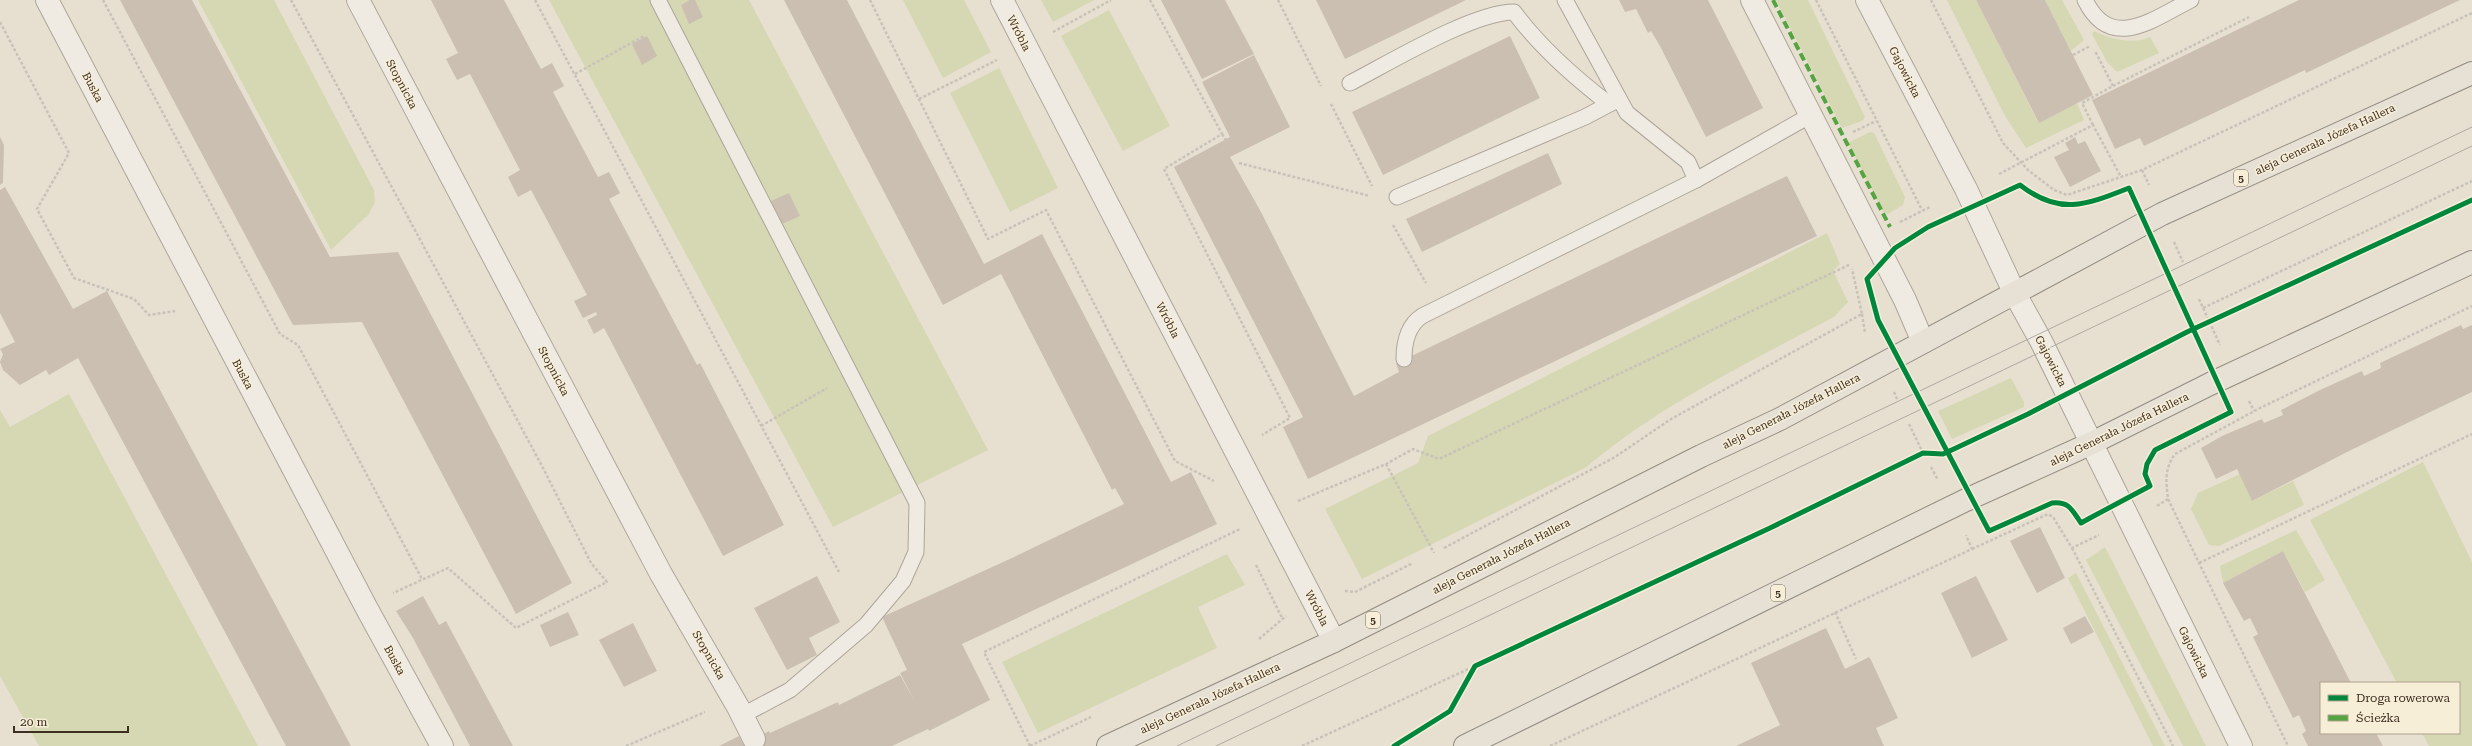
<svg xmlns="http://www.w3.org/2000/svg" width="2472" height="746" font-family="'Roboto Serif',serif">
<rect width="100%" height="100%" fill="#e7e0d1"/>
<g fill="#d6d7b3">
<polygon points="198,0 274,0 374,190 375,202 369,214 331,250"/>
<polygon points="549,0 749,0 988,450 833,527"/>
<polygon points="903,0 964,0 991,52 943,78"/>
<polygon points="1041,0 1094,0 1053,22"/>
<polygon points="1776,0 1808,0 1865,117 1862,121 1842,128"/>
<polygon points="1947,0 1976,0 2038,122 2077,103 2084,120 2026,148 2005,116"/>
<polygon points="2045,0 2062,0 2084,40 2071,51"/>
<polygon points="1109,10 1170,126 1123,151 1061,36"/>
<path d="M2094,31C2111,39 2132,45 2150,37L2159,53L2117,72L2107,62L2092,34Z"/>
<polygon points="999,68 1058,188 1010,212 950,93"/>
<polygon points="1870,132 1874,133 1905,197 1903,205 1888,214 1883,212 1848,143"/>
<path d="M1827,233L1840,264L1833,271L1848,302L1834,317C1748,363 1660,405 1585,468L1362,579L1325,509L1418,463L1428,436Z"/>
<polygon points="2011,378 2024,402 2024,407 1952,439 1938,411"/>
<polygon points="69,394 258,746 39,746 0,676 0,410 10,427"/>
<polygon points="2423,462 2472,562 2472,746 2429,746 2422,733 2459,733 2459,683 2397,683 2310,520"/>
<polygon points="2240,474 2252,501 2293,481 2304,505 2219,546 2209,545 2191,509 2198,493"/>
<polygon points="2296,530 2325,580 2305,592 2283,551 2223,583 2220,566"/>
<polygon points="2105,547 2206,746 2183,746 2086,560"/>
<polygon points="1227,554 1245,585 1198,607 1217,648 1038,733 1002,662"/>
<polygon points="2076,573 2165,746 2153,746 2068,578"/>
</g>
<g fill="#cbbfb2">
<polygon points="120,0 192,0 330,257 398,252 572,583 516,614 362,322 293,325"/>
<polygon points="431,0 504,0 541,69 552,63 564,86 553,92 598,177 609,172 620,193 609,199 697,365 700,363 784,525 723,556 604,328 594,334 587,320 597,315 596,312 583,318 574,301 587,295 531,190 518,197 508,177 520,170 470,74 457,80 446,59 458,53"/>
<polygon points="690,0 695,0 703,17 689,24 681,5"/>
<polygon points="784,0 847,0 984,264 1042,234 1171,482 1191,472 1217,524 962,644 990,700 929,731 928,729 892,746 719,746 739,736 743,744 745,744 769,731 770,733 838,702 839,705 900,675 914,700 900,673 907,670 882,617 1012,558 1124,504 1115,488 1112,490 1001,274 943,305"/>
<polygon points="1161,0 1225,0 1254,54 1202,79"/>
<polygon points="1316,0 1466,0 1345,59"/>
<polygon points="1619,0 1708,0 1763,108 1706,137 1660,46 1651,31 1648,33 1636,9 1625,12"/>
<polygon points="1976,0 2045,0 2093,95 2039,123"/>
<polygon points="2299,0 2460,0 2306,73 2305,70 2144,146 2140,138 2115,149 2092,100"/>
<polygon points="647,36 657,56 642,65 632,44"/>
<polygon points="1510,36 1540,98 1383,175 1352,112"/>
<polygon points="1254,55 1290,127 1230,157 1261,212 1354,396 1399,372 1396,363 1399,362 1787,176 1817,236 1308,479 1283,427 1303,417 1174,167 1230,137 1202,82"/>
<polygon points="0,137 4,145 3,183 0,185"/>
<polygon points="2075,137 2078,144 2085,141 2101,171 2070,187 2054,157 2069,150 2065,143"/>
<polygon points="1548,153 1562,184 1422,252 1406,219"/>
<polygon points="5,187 73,309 107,291 351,746 286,746 78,358 49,375 46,370 20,385 3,370 0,362 3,354 0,349 15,342 0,313 0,190"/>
<polygon points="789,193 800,216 782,224 771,201"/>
<polygon points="2461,325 2463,329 2472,325 2472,392 2349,451 2252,501 2237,469 2216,479 2201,448 2222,436 2262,419 2264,423 2283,415 2281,410 2320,390 2362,371 2364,376 2381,368 2380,363"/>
<polygon points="2040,527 2065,578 2037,593 2010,541"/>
<polygon points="2283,551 2351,683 2321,683 2321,733 2376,733 2383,746 2308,746 2302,734 2306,731 2299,715 2293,718 2253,637 2258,634 2250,618 2244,621 2223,583"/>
<polygon points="817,576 840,622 809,638 817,655 787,670 754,608"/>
<polygon points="1976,576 2008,640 1972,658 1941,593"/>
<polygon points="423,596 439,625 446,621 513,746 470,746 413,638 396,611"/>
<polygon points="568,612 579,635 550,647 540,625"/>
<polygon points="2085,616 2094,632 2071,644 2063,628"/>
<polygon points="633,623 657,671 624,687 599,640"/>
<polygon points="1826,628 1845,669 1869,657 1871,660 1898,718 1876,728 1884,746 1736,746 1780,725 1751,663"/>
</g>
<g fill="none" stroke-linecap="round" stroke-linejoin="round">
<defs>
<g id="service">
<polyline points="658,0 917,503 916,552 903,581 866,625 790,690 743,715"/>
<polyline points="1565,0 1627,113 1688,162 1696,180"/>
<path d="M2085,0C2111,53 2153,19 2191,0"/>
<path d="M1350,83C1389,63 1473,12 1514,12C1540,47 1575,78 1609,104"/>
<polyline points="1397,197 1585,117 1619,99"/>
<path d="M1404,359C1404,343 1407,326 1422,316L1696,180L1811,115"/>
</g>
<g id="minor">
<polyline points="47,0 366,607 442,746"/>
<polyline points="358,0 661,574 738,707 754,739"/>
<polyline points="1002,0 1334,641"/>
<polyline points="1752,0 1905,300 1923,342"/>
</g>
<polyline id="tertiary" points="1867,0 1966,189 2015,294 2041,341 2241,746"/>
<g id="primary">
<polyline points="1108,746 1334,641 1701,456 1780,419 2162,214 2472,73"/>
<polyline points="1465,746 1966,500 2092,443 2210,384 2472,262"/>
</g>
</defs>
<use href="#service" stroke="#ada599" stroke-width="17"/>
<use href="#minor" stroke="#ada599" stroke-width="24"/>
<use href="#tertiary" stroke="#ada599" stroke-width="24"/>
<use href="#primary" stroke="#928b80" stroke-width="24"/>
<g stroke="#c8c2b9" stroke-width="2.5" stroke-dasharray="3 2" stroke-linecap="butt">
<polyline points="103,0 280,334 298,345 422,579"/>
<polyline points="291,0 542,466 591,563 607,582 516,628 448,568 393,593"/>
<polyline points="535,0 839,572"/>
<polyline points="870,0 988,239 1046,210 1175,461 1214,481"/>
<polyline points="1150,0 1222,134 1164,169 1290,418 1262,435"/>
<polyline points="1278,0 1321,86"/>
<polyline points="1816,0 1922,210"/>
<polyline points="1931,0 2003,143 2028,170 2054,190 2067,195 2142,170 2472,13"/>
<polyline points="0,22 69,153 37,209 74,278 134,299 149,315 175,311"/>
<polyline points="1053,32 1111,0"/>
<polyline points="2073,55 2090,46"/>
<polyline points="575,74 644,36"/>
<polyline points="2113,86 2249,17"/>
<polyline points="919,99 997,60"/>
<polyline points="1331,104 1372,186"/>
<polyline points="2093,125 2082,103 2113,86 2095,51"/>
<polyline points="1853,132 1876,121"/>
<polyline points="1222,134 1226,140"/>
<polyline points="1239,163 1370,196"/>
<polyline points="2142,170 2149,185"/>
<polyline points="1999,174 2093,125 2121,177"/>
<polyline points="1900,222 1930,207"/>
<polyline points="1393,225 1426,283"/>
<polyline points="2174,242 2183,262"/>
<polyline points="2199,299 2220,345"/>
<polyline points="2203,308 2472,181"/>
<polyline points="1862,314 1865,333"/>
<polyline points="1894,392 1897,399"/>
<polyline points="2249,401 2254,411"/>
<polyline points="1909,424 1923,453"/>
<polyline points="761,426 827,388"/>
<polyline points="1386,464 1434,553"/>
<polyline points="1931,467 1938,480"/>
<polyline points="2168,499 2288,746"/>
<polyline points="1298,501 1386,464 1413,449 1439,459 1851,264"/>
<path d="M2157,506L2168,499C2166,481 2164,470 2175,454L2260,408L2472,306"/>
<polyline points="1444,548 1615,457 1671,419 1862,314 1852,269"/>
<polyline points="2072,548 2173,746"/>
<polyline points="1972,549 2048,514 2053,517 2072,548 2099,535"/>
<polyline points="2199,563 2472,434"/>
<polyline points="1256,565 1282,618"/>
<polyline points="1345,591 1355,592 1413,563"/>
<polyline points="1835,612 1856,659"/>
<polyline points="1259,639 1286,616"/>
<polyline points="626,746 705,712"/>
<polyline points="1030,746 1091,717"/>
<polyline points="1030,746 984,652 1240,529"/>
<polyline points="1302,746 1475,666"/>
<polyline points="1550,746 1972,549 1966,535"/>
</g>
<use href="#service" stroke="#efebe3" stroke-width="15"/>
<use href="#minor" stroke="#efebe3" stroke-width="22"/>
<use href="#tertiary" stroke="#efebe3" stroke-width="22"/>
<use href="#primary" stroke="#e6e1d4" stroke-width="22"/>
<g stroke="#afaaa2" stroke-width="1">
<polyline points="1177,746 2472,127"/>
<polyline points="1216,746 2472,146"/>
</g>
<polyline stroke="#54a441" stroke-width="4" stroke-dasharray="8 4" stroke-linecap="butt" points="1773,0 1890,227"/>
<defs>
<g id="cycleway">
<path d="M2020,185C2060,216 2086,205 2129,188L2231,412L2155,450L2147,464L2145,474L2150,486L2090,518L2081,523C2072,510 2069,501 2052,503L1989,531L1878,320L1867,279L1895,248L1928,227Z"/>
<polyline points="1394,746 1450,711 1475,666 1770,528 1923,453 1943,454 1956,448 2028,414 2187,332 2472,200"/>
</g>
</defs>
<use href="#cycleway" stroke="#f7eed8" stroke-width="8"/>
<use href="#cycleway" stroke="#00873e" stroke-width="5"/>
</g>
<g text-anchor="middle" stroke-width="3" stroke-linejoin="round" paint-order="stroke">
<g fill="#f7eed8" stroke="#756857" stroke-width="1">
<rect x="2234" y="170" width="14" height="16" rx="3"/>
<rect x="1771" y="585" width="14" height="16" rx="3"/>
<rect x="1366" y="612" width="14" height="16" rx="3"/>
</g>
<g font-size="10" font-weight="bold" fill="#3d2e20">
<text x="2241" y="182">5</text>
<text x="1778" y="597">5</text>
<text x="1373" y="624">5</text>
</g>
<g font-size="11" fill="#3d2e20" stroke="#f7eed8">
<text transform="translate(1019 33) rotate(63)" y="4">Wróbla</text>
<text transform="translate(1905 72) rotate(63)" y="4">Gajowicka</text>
<text transform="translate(402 84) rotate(62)" y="4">Stopnicka</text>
<text transform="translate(93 87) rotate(62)" y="4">Buska</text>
<text transform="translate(2325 139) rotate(-25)" y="4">aleja Generała Józefa Hallera</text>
<text transform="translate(1168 320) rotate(63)" y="4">Wróbla</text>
<text transform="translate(2051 361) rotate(63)" y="4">Gajowicka</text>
<text transform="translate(554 371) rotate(62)" y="4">Stopnicka</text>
<text transform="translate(243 374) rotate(62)" y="4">Buska</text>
<text transform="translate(1791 411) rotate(-27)" y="4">aleja Generała Józefa Hallera</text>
<text transform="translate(2119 429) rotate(-26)" y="4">aleja Generała Józefa Hallera</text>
<text transform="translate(1501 556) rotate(-27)" y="4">aleja Generała Józefa Hallera</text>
<text transform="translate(1317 608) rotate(63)" y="4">Wróbla</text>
<text transform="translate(2194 652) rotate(64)" y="4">Gajowicka</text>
<text transform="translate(709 655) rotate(60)" y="4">Stopnicka</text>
<text transform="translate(395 660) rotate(61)" y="4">Buska</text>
<text transform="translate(1210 698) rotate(-25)" y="4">aleja Generała Józefa Hallera</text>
</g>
</g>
<rect x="2320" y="682" width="140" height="52" fill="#f7eed8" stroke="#ada18e"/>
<rect x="2328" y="695" width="20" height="6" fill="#00873e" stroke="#ada18e"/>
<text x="2356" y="702" font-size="12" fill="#3d2e20">Droga rowerowa</text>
<rect x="2328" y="715" width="20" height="6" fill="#54a441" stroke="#ada18e"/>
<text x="2356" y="722" font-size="12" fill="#3d2e20">Ścieżka</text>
<path d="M14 726v6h114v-6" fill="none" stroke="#3d2e20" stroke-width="2"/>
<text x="20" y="726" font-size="12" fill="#3d2e20" stroke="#f7eed8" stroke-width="3" paint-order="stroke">20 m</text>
</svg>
